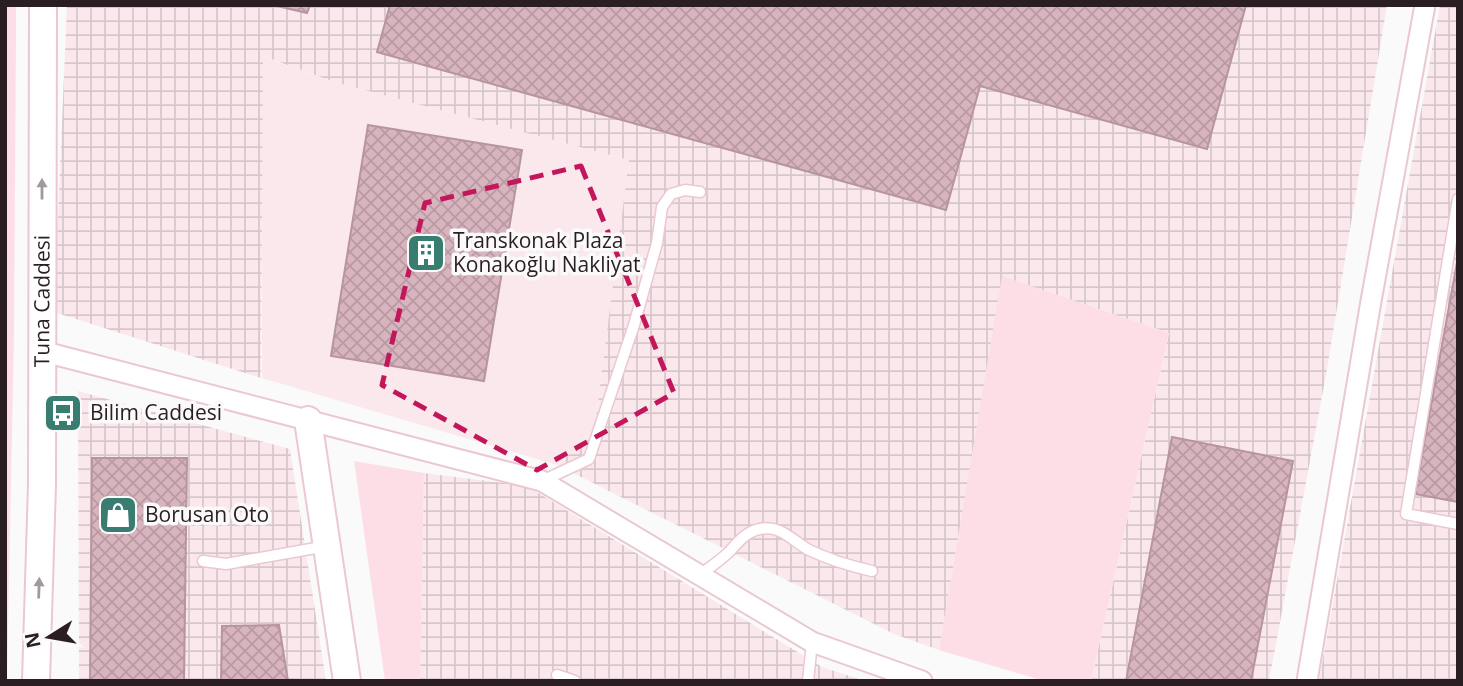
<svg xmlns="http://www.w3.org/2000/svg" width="1463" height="686" font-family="'Open Sans',sans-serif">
<defs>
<pattern id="industrial-grid" width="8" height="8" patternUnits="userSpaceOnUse" patternTransform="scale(1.75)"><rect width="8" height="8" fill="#fbe8ed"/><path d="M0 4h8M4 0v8" fill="none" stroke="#d7c7cb"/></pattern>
<pattern id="building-cross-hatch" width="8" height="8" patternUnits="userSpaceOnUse" patternTransform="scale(1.75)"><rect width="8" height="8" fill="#d7b4be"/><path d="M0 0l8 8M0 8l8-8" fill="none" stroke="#b99aa3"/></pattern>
</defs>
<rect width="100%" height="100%" fill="#fafafa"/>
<polygon fill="#fbe8ed" points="262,56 334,82 630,160 594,433 557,465 262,378"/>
<g fill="url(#industrial-grid)">
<polygon points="67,5 1387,5 1326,375 1269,681 1091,681 1169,333 1003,277 939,650 894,634 557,465 594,433 629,160 334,82 263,56 261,378 54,312"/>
<polygon points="1440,5 1458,5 1458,681 1319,681"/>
<polygon points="78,391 290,449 326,681 79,681"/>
<polygon points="424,473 527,486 822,667 865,681 420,681"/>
</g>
<g fill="#fddee6">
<polygon points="5,5 16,5 16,31 14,332 7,681 5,681"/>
<polygon points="1002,276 1169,333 1091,681 1044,681 939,650"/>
<polygon points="354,461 424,473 420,681 385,681"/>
</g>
<g fill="url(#building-cross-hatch)" stroke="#b6959e" stroke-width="2">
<polygon points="273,5 310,5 307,13"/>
<polygon points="390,5 1246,5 1207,149 980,86 946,210 377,52"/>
<polygon points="368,125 522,150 484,381 331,356"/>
<polygon points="1458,257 1458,502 1415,494"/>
<polygon points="1172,437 1293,461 1251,681 1126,681"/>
<polygon points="92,458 187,458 184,681 90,681"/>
<polygon points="279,625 288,681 221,681 222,626"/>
</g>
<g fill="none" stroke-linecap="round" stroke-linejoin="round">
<defs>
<g id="service">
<polyline points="1458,199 1406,514 1458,524"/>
<polyline points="542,481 589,459 634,325 657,243 662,207 671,194 685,190 700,192"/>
<polyline points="203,561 226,564 327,546"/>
<path d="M700,575C710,567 721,560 730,551C738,542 747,531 760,529C780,524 794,542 809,550C830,560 850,566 872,571"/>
<polyline points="557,675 575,681"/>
<polyline points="808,681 812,642"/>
</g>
<g id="minor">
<polyline points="41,351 542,481 812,642 922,681"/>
<polyline points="1307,681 1371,301 1425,5"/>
</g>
<g id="secondary">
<polyline points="308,420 347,681"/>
<path id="s1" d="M36,681L42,484L43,5"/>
</g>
</defs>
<use href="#service" stroke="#ebc8d1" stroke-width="13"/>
<use href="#minor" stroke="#ebc8d1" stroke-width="23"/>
<use href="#secondary" stroke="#ebc8d1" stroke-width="30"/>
<use href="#service" stroke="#fff" stroke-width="10"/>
<use href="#minor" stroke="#fff" stroke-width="19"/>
<use href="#secondary" stroke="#fff" stroke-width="26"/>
</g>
<defs><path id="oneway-solid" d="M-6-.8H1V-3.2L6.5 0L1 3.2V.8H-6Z" transform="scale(1.75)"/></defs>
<g fill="#a09a9c">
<use href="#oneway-solid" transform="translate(42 189) rotate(-90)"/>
<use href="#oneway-solid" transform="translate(39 588) rotate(-88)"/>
</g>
<path fill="none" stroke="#c2185b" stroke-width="5" stroke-dasharray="14 9" stroke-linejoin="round" d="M581,166L674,393L537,470L382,385L425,203Z"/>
<defs>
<symbol id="building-square" viewBox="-11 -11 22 22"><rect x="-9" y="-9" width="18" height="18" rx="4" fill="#397d71" stroke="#fafafa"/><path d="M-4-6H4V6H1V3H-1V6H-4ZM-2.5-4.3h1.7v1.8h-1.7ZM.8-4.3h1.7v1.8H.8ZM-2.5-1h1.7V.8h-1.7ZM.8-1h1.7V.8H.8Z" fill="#fff"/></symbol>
<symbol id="bus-square" viewBox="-11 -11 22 22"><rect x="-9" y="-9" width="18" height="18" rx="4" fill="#397d71" stroke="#fafafa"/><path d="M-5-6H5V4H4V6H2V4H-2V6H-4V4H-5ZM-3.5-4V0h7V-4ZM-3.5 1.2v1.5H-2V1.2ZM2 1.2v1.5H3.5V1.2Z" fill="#fff"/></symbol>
<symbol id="shop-square" viewBox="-11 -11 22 22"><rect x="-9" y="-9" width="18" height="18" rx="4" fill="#397d71" stroke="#fafafa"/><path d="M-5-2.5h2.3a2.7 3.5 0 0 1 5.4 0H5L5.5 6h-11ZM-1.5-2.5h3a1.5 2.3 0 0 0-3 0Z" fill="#fff"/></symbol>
</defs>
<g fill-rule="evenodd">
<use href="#building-square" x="404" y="231" width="44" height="44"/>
<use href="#bus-square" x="41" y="391" width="44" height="44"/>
<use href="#shop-square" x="96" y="493" width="44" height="44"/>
</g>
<g text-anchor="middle" stroke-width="7" stroke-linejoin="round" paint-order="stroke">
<g font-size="21" fill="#2b1e22" stroke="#fafafa" text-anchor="start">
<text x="453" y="248">Transkonak Plaza<tspan x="453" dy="24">Konakoğlu Nakliyat</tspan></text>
<text x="90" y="420">Bilim Caddesi</text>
<text x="145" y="522">Borusan Oto</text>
</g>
<g font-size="21" fill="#2b1e22" stroke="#fafafa">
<text dy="7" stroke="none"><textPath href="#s1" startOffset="380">Tuna Caddesi</textPath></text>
</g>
</g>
<rect width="1463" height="686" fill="none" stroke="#2b1e22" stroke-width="14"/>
<g transform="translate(49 637) rotate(259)" stroke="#fafafa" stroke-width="5" paint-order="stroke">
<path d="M0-5L12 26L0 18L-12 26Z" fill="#2b1e22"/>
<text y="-10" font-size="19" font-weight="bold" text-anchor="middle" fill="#2b1e22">N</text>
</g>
</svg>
